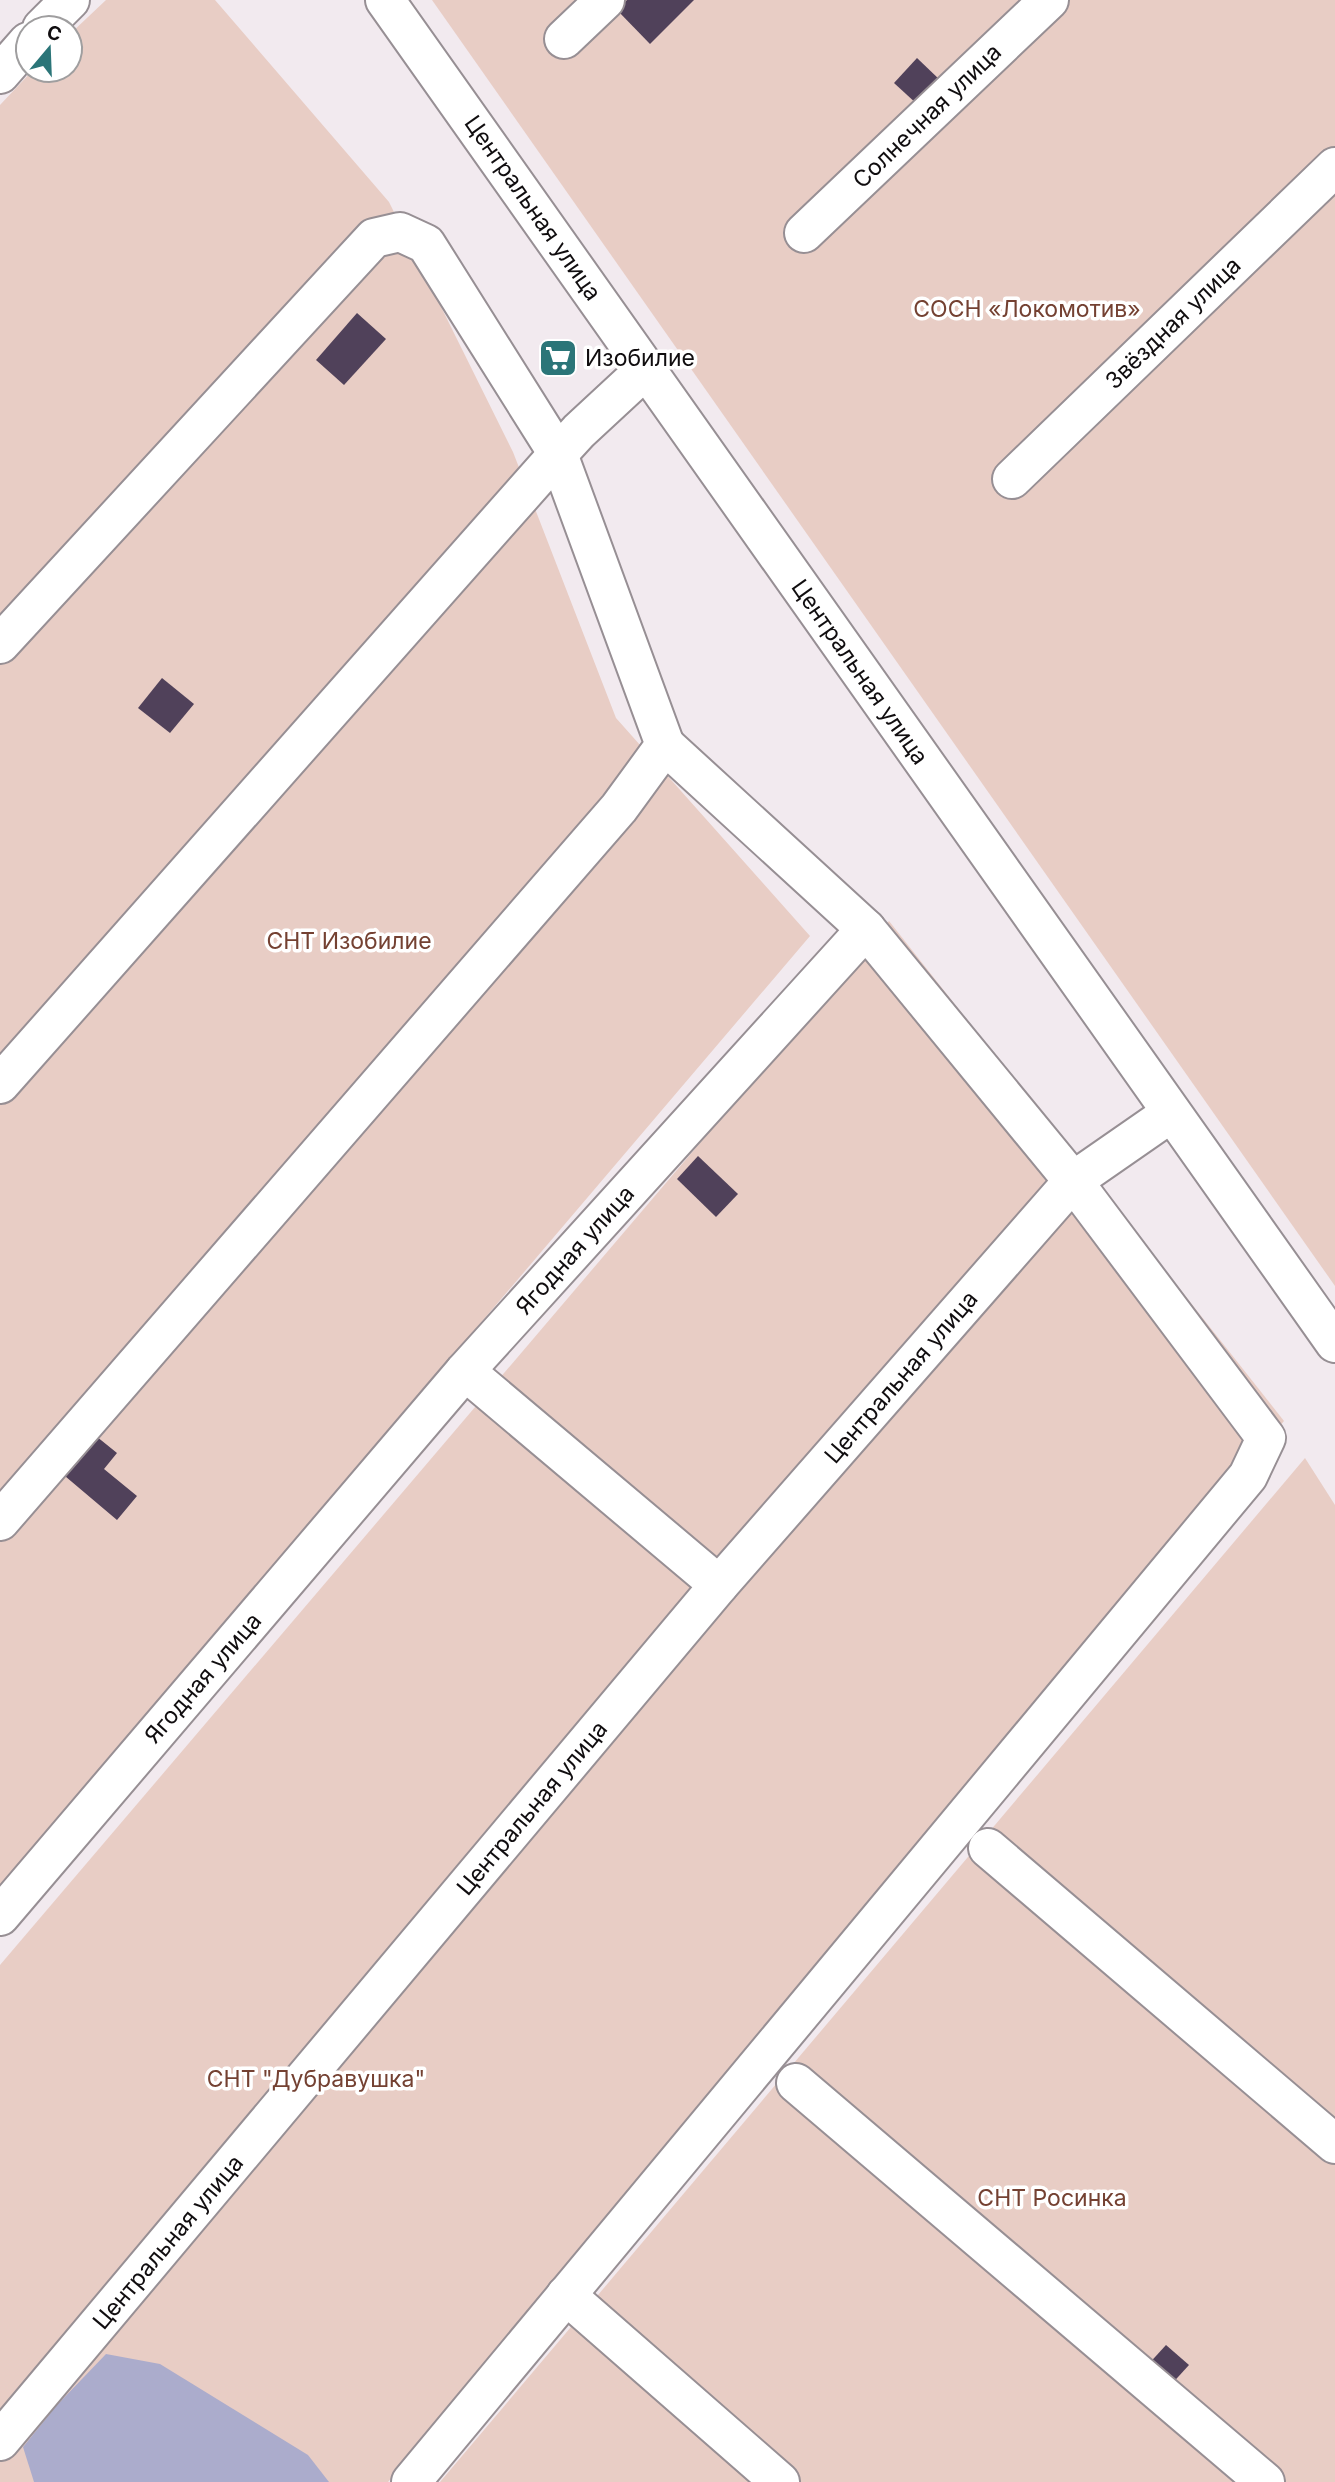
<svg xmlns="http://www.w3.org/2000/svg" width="1335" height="2482" font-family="Inter,sans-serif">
<rect width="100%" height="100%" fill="#f2eaef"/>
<g fill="#e8cdc5">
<polygon points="106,0 215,0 389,202 513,452 616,718 810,936 0,1888 0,105 33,70 70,70 70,34"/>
<polygon points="432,0 1335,0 1335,1286"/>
<polygon points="889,921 1284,1421 388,2482 0,2482 0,1965"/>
<polygon points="1305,1458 1335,1505 1335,2482 440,2482"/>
</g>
<polygon fill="#abaccc" points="106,2354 160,2364 308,2455 329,2482 34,2482 23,2447 57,2405"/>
<g fill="#50415a">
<polygon points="627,0 694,0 650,44 617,10"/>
<polygon points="917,58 941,81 918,105 894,83"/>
<polygon points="357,313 386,339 344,385 316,360"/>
<polygon points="162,678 194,704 170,733 138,708"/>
<polygon points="698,1156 738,1194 716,1217 677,1179"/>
<polygon points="91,1432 117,1453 104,1469 137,1496 117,1520 59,1471"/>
<polygon points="1166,2345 1189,2365 1168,2388 1145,2368"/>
</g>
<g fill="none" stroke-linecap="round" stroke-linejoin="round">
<defs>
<g id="minor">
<polyline points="385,0 1335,1343"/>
<polyline points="42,28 70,0"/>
<polyline points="564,39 605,0"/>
<polyline points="0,74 28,42"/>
<polyline points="804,233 1049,0"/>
<polyline points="1012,479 1335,167"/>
<polyline points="0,644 374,238 400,232 426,244 558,454 665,745 619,808 0,1521"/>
<polyline points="665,745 866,929"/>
<polyline points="0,1084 558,454 579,431 647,368"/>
<polyline points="465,1371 719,1585"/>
<polyline points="988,1848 1335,2144"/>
<polyline points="0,1916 465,1371 866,929 1073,1181 1171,1113"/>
<polyline points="796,2083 1265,2482"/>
<polyline points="566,2295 780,2482"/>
<polyline points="0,2441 719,1585 1073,1181 1266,1438 1248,1476 411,2482"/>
</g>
</defs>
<use href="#minor" stroke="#978f94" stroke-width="42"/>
<use href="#minor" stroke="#fff" stroke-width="38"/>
</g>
<defs>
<symbol id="supermarket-square" viewBox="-11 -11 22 22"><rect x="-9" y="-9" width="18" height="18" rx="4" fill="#2b7578" stroke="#fff"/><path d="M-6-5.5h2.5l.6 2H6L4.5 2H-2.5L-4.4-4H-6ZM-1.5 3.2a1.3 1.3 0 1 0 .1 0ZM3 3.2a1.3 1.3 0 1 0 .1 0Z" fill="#fff"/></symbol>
</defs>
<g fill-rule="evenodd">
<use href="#supermarket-square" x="536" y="336" width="44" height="44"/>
</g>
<g text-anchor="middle" stroke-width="7" stroke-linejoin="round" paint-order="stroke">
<g font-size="23" fill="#100d0f" stroke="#fff">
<text transform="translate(927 116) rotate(-44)" y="8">Солнечная улица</text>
<text transform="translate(533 208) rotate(55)" y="8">Центральная улица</text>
<text transform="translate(1173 323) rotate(-44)" y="8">Звёздная улица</text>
<text transform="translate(860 672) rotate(55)" y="8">Центральная улица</text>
<text transform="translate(575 1250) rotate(-48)" y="8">Ягодная улица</text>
<text transform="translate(901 1377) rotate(-49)" y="8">Центральная улица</text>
<text transform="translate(203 1678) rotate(-49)" y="8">Ягодная улица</text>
<text transform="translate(532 1808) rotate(-50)" y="8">Центральная улица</text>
<text transform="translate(168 2242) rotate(-50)" y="8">Центральная улица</text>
</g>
<g font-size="23" fill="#744132" stroke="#fff">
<text x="1027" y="317">СОСН «Локомотив»</text>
<text x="349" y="949">СНТ Изобилие</text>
<text x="316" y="2087">СНТ "Дубравушка"</text>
<text x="1052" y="2206">СНТ Росинка</text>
</g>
<g font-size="23" fill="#100d0f" stroke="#fff" text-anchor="start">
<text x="585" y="366">Изобилие</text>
</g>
</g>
<g transform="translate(49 49) rotate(19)"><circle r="33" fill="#ffffff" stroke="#9f9e9f" stroke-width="2"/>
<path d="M0-5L12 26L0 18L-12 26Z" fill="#2b7578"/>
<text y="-10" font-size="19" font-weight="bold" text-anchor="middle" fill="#100d0f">С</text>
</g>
</svg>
